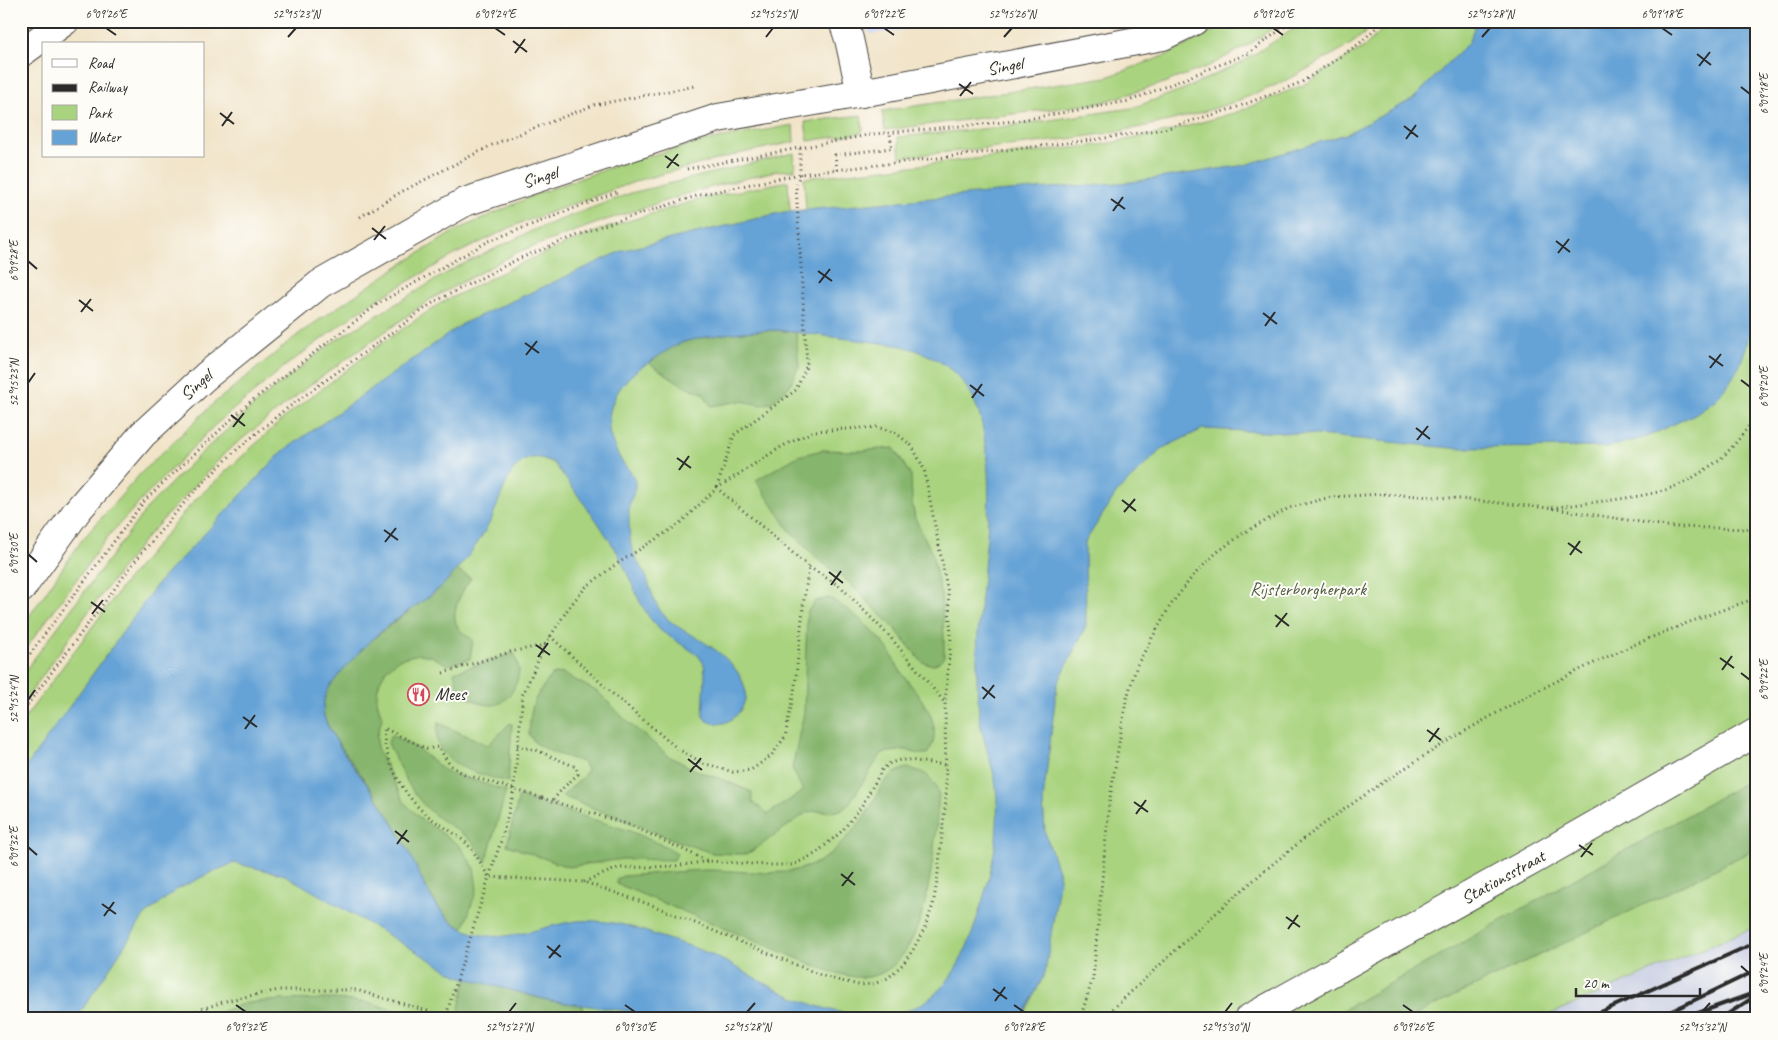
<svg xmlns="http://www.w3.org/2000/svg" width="1778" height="1040" font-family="Caveat,sans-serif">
<rect width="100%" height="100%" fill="#fdfcf7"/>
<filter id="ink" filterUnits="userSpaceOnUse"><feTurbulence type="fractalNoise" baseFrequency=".02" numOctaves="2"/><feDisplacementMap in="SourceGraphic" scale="10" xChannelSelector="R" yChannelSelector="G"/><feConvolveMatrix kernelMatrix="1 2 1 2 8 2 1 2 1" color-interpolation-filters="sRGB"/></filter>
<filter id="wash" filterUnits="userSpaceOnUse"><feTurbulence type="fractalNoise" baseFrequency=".0096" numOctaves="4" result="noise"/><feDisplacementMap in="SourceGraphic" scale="20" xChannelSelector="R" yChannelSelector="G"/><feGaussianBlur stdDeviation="1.12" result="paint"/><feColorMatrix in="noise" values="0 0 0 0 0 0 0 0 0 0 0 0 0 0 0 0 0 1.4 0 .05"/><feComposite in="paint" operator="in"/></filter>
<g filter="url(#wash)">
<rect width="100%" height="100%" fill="#f1e4c9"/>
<polygon fill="#d2d9f9" points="861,21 970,21 871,34"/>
<polygon fill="#bcc3de" points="1757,848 1757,1019 1407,1019"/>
<g fill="#a9d37e" stroke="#6a7f54">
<polygon points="1233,21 1283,21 1250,44 1209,66 1158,85 1100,103 885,130 882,111 1107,77 1167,55"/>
<path d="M1303,21H1376C1371,27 1366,33 1360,37C1349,47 1334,53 1321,61C1196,137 1042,141 900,157L898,137L1002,127L1132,108L1184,89L1242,62L1295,28Z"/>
<polygon points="1391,21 1757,21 1757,926 1539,1019 21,1019 21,723 124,584 193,502 287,415 385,341 439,304 517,265 602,229 700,199 788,181 790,211 806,210 804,178 1099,145 1167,132 1237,112 1303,85 1364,47"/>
<polygon points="861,115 863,130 861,133 808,141 805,122"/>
<polygon points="793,125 794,142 742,153 640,180 518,224 456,254 366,306 284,367 215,425 152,489 110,534 21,655 21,628 82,540 142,472 213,404 300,333 394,269 455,231 539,193 629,161 706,141"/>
<polygon points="794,153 795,170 775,171 696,191 603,221 518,252 431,299 310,385 227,451 144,540 86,615 21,706 21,676 148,507 199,455 260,400 333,342 455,268 536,229 631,193"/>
</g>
<g fill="#86b56d" stroke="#58704c">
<path d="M777,330L796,332L799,366L789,387L772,402L761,405L741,401L711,406L703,393L684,386L649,363C658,357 666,350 676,345C702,333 748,331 777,330Z"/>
<polygon points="894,448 911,476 912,501 915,518 932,553 941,595 944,636 944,657 939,662 933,665 922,662 895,629 846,580 819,560 790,531 756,480 798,456 822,450 857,451"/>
<path d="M456,570L471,578C462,591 447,615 460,630C464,634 469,637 473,640L470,659L448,665L431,656L419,654L399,659L386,670L380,681L377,691V701L382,718L377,735V748L404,802L420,818L459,845L474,867L477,889L463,930C425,905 413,855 390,818C377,797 363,778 349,758C340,745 329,732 324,716C311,674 414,610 441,587C447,582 451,575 456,570Z"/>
<path d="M829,598C848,608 876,631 888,649C893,656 896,665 901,672C917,695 949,725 927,754H918L906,750L882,753L848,805C834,818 823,807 806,813L754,850L746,854H737L712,853L683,843L562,796L583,777L587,770L583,762L554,753L536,744L529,734C531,703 533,699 552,675L562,673L598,692L628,722L670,757L700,772L718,778L752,792V801L768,814L803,791L792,768L804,712L807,613L815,601Z"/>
<path d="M514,653C516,659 519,666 519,672C517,687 507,706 490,705C480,705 466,696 457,692V682L454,672Z"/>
<path d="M438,723L488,745L509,724H512L508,782C485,775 442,768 437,739C436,735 438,728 438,723Z"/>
<path d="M391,735L417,748L445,771L506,791L486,862C472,833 453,831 430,811C410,793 399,767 388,743Z"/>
<path d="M907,768C925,771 933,777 939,795C934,843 931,968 868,977C853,979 837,973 823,969L617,884V879L623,876C651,874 679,871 707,870C744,870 786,880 820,861C837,851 857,827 868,811C881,790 881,776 907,768Z"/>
<polygon points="1757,776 1757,848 1678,888 1407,1019 1327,1019"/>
<polygon points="519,796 630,831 667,847 677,853 674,860 623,859 568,867 507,845"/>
<polygon points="467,978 551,1001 582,1005 588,1019 477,1019 461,1012 459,1008"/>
<polygon points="335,999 370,1003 409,1014 407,1019 202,1019 245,1003 281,1000"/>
</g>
<path fill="#65a2d6" stroke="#486680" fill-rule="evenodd" d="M1477,21H1757V272L1751,324L1746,348L1739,367L1728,385L1715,400L1695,414L1647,437L1608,447L1451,448L1308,434L1203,429L1163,448L1117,492L1085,542L1086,626L1057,685L1043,800L1045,832L1060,877L1045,973L1022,1019H639L627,1011L551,1001L458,976L285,875L234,863L210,873L176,890L144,916L76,1019H21V774L158,583L282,452L464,323L624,250L784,212L996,192L1131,182L1245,165L1346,134L1413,99L1468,43ZM777,330L890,344C927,349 962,369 976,405C983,422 985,441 987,459C994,531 976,600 977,671C977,693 978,715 983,736C987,751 992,765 995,780C1001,820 995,861 983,899C976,922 969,947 956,968C915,1038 837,1019 776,989C753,978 733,964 710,954C696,948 681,943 667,939C649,933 632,926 614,923C601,921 589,920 577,921C537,926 499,949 460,927C433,912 422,878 409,852C400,836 391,819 381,804C364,779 343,755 329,728C324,719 322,711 324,701C326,689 335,680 343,670C357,654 372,638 389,625C406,612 425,601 441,587C450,578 458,568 466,559C475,547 484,534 491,520C504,493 512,441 554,463L597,521L619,555L640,602L649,617L661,631L698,655L704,664L705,674L703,717C721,736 750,711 745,689C740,666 716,649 697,638C685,631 671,624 663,614C655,606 650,587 646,576C641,567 635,559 632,549C629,538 629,523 629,512C628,502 636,493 635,482C634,473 626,468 621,460C616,451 610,439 609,429C607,407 618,386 635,372C639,368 645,365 650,362C662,354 673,345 687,341C716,334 746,331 777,330Z"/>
</g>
<g filter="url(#ink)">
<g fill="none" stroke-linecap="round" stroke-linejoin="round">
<defs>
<g id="minor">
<polyline points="843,21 849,39 861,93"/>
<polyline points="21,53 65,21"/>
</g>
<g id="tertiary">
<polyline points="21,589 77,511 143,434 206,376 320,284 465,202 718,118 861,93 1163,36 1194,21"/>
<polyline points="1248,1019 1537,858 1757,732"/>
</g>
</defs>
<use href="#minor" stroke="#494743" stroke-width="30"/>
<use href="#tertiary" stroke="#494743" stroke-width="30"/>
<g stroke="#494743" stroke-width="3" stroke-dasharray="1 4" stroke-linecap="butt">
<polyline points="687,169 874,134 1015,121 1129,101 1249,53 1292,21"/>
<polyline points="837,170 835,155 892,148 890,133"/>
<polyline points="360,217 401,192 494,144 594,105 695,86"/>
<polyline points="717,487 734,435 796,390 807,365 796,186 800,174 800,146"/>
<path d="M1552,508C1588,502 1627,500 1662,491C1683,485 1703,472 1720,459C1734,447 1746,430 1757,415"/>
<polyline points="809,567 841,587 891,638 945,703"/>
<polyline points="550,636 615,696 678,749 703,763 733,772 751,770 771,756 785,737 795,686 804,599 809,567 717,488"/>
<polyline points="21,666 145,500 249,403 379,303 489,241 617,192"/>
<polyline points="443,673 510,652 545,645"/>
<polyline points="21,713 136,560 190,496 233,453 282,412 434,302 518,259 601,226 703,194 800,174 1092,140 1164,129 1235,108 1302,82 1359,44 1383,21"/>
<polyline points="517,746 536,750 576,767 578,774 563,788 553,800"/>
<polyline points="542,798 630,825 708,861"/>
<polyline points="584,882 618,868 675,866 709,861 767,865 793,865 815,854 842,831 861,807 882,770 890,763 900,760 909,760 945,765"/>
<polyline points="185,1019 199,1010 229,1000 279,990 356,990 455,1019"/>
<path d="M445,1019L489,877L501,841L513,795L523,694L545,645L569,607L586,587L615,565L678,525L717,488L781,447L814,431L877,427L896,433L912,446L924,469L948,593L951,637L945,703L946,798L937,882L933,905L925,927L913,950L903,964L888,978L874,984L859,985L841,981L823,976L654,906L584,882L489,877C481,865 475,851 465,842C453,831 439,825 427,815C404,797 382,757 384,728L427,749L438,747L450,765L464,774"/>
<polyline points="1080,1019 1093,978 1109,804 1126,701 1137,665 1170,606 1192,577 1216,553 1245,532 1289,508 1331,497 1383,494 1451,498 1549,508 1673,527 1757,529"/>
<path d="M1102,1019C1169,957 1236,891 1309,835C1444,734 1596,651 1757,598"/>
</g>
<use href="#minor" stroke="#fff" stroke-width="28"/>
<use href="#tertiary" stroke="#fff" stroke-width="28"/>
<g stroke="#2b2b2b" stroke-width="4">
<polyline points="1585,1019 1757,942"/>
<polyline points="1655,1019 1757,970"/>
<polyline points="1681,1019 1757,992"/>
<polyline points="1720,1019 1751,999"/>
</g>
<polyline stroke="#494743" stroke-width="3" stroke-dasharray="1 4" stroke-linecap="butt" points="464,774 542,798"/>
</g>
</g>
<path fill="none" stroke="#2b2b2b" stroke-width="2" d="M106,28L116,35M495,28L505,35M884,28L894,35M1273,28L1283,35M1662,28L1672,35M288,37L296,28M766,37L773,28M1004,37L1012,28M1482,37L1490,28M513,41L527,52M515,53L525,39M1697,54L1711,65M1699,66L1710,52M959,84L973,94M1741,87L1750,94M960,96L971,82M220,113L234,124M222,126L232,112M1404,126L1418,137M1406,139L1416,125M665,156L679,166M667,168L678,154M1111,199L1125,209M1113,211L1123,197M372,228L386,239M374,240L385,226M1556,241L1570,252M1558,253L1569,239M28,261L37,269M818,271L832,281M819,283L830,269M79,300L93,311M81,312L91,299M1263,313L1277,324M1265,326L1275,312M525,343L539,353M526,355L537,341M1709,356L1723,366M1710,368L1721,354M1741,380L1750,387M28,383L35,373M970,385L984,396M972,398L982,384M231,415L245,426M233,427L244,413M1416,428L1430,439M1417,440L1428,426M677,458L691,468M679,470L689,456M1122,500L1136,511M1124,512L1135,499M384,530L398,540M385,542L396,528M1568,543L1582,553M28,554L37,562M1570,555L1580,541M829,572L843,583M831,585L841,571M91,602L105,612M92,614L103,600M1275,615L1289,626M1276,627L1287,613M536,645L550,655M538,657L548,643M1720,658L1734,668M1722,670L1732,656M1741,673L1750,680M982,687L995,698M983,699L994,685M28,700L35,690M243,717L257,727M245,729L255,715M1427,730L1441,740M1429,742L1439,728M688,759L702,770M690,772L701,758M1134,802L1148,812M1136,814L1146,800M395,831L409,842M397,844L407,830M1579,845L1593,855M28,847L37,855M1581,857L1592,843M841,874L855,885M842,886L853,872M102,904L116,914M104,916L114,902M1286,917L1300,927M1288,929L1298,915M547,946L561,957M549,958L560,945M1741,966L1750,974M993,989L1007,999M995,1001L1005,987M236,1005L246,1012M625,1005L635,1012M1014,1005L1024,1012M1403,1005L1413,1012M509,1012L516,1003M747,1012L755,1003M1225,1012L1232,1003M1702,1012L1710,1003"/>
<defs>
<symbol id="restaurant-ring" viewBox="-11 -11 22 22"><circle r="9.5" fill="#fdfcf7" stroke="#d1495b" stroke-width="1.5"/><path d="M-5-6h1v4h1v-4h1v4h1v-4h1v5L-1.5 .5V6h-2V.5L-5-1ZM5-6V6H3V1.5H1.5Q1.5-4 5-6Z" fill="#d1495b"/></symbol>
</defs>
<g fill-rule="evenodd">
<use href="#restaurant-ring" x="406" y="682" width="25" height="25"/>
</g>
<g text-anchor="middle" stroke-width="4" stroke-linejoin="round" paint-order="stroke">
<g font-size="18" fill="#2b2b2b" stroke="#fdfcf7">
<text transform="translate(1005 66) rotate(-11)" y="6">Singel</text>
<text transform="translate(540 177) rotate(-18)" y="6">Singel</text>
<text transform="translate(196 385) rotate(-42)" y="6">Singel</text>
<text transform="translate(1503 877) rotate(-29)" y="6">Stationsstraat</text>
</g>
<g font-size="18" fill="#515d44" stroke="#fdfcf7">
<text x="1308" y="595">Rijsterborgherpark</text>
</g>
<g font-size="18" fill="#2b2b2b" stroke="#fdfcf7" text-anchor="start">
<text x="435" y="700">Mees</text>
</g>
</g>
<rect width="1778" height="1040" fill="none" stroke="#fdfcf7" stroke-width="55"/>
<rect x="42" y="42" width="162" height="115" fill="#fdfcf7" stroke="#a9a8a5"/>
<rect x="52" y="59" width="25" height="8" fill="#ffffff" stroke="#a9a8a5"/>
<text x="88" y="68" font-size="15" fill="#2b2b2b">Road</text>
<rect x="52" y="84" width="25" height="8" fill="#2b2b2b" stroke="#a9a8a5"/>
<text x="88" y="92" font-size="15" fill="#2b2b2b">Railway</text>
<rect x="52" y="105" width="25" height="15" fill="#a9d37e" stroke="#a9a8a5"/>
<text x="88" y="118" font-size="15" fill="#2b2b2b">Park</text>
<rect x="52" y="130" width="25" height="15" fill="#65a2d6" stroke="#a9a8a5"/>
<text x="88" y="142" font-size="15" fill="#2b2b2b">Water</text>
<path d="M1576 988v8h124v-8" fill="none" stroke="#2b2b2b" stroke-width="2.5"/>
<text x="1583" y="988" font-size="15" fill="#2b2b2b" stroke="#fdfcf7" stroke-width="4" paint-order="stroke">20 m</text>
<rect x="28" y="28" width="1722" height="984" fill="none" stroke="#2b2b2b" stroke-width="2"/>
<g font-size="12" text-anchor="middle" fill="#2b2b2b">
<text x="106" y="18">6°09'26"E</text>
<text x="296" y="18">52°15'23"N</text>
<text x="495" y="18">6°09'24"E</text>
<text x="773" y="18">52°15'25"N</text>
<text x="884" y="18">6°09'22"E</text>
<text x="1012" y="18">52°15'26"N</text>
<text x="1273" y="18">6°09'20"E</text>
<text x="1490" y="18">52°15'28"N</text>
<text x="1662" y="18">6°09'18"E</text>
<text transform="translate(1764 94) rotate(-90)" y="4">6°09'18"E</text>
<text transform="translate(14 261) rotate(-90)" y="4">6°09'28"E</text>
<text transform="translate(14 383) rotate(-90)" y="4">52°15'23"N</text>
<text transform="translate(1764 387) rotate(-90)" y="4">6°09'20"E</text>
<text transform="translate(14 554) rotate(-90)" y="4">6°09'30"E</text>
<text transform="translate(1764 680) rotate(-90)" y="4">6°09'22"E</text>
<text transform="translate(14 700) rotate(-90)" y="4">52°15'24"N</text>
<text transform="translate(14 847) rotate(-90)" y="4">6°09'32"E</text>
<text transform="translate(1764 974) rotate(-90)" y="4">6°09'24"E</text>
<text x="246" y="1031">6°09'32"E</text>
<text x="509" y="1031">52°15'27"N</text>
<text x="635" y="1031">6°09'30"E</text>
<text x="747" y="1031">52°15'28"N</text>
<text x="1024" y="1031">6°09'28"E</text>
<text x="1225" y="1031">52°15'30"N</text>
<text x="1413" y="1031">6°09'26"E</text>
<text x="1702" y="1031">52°15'32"N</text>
</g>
</svg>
